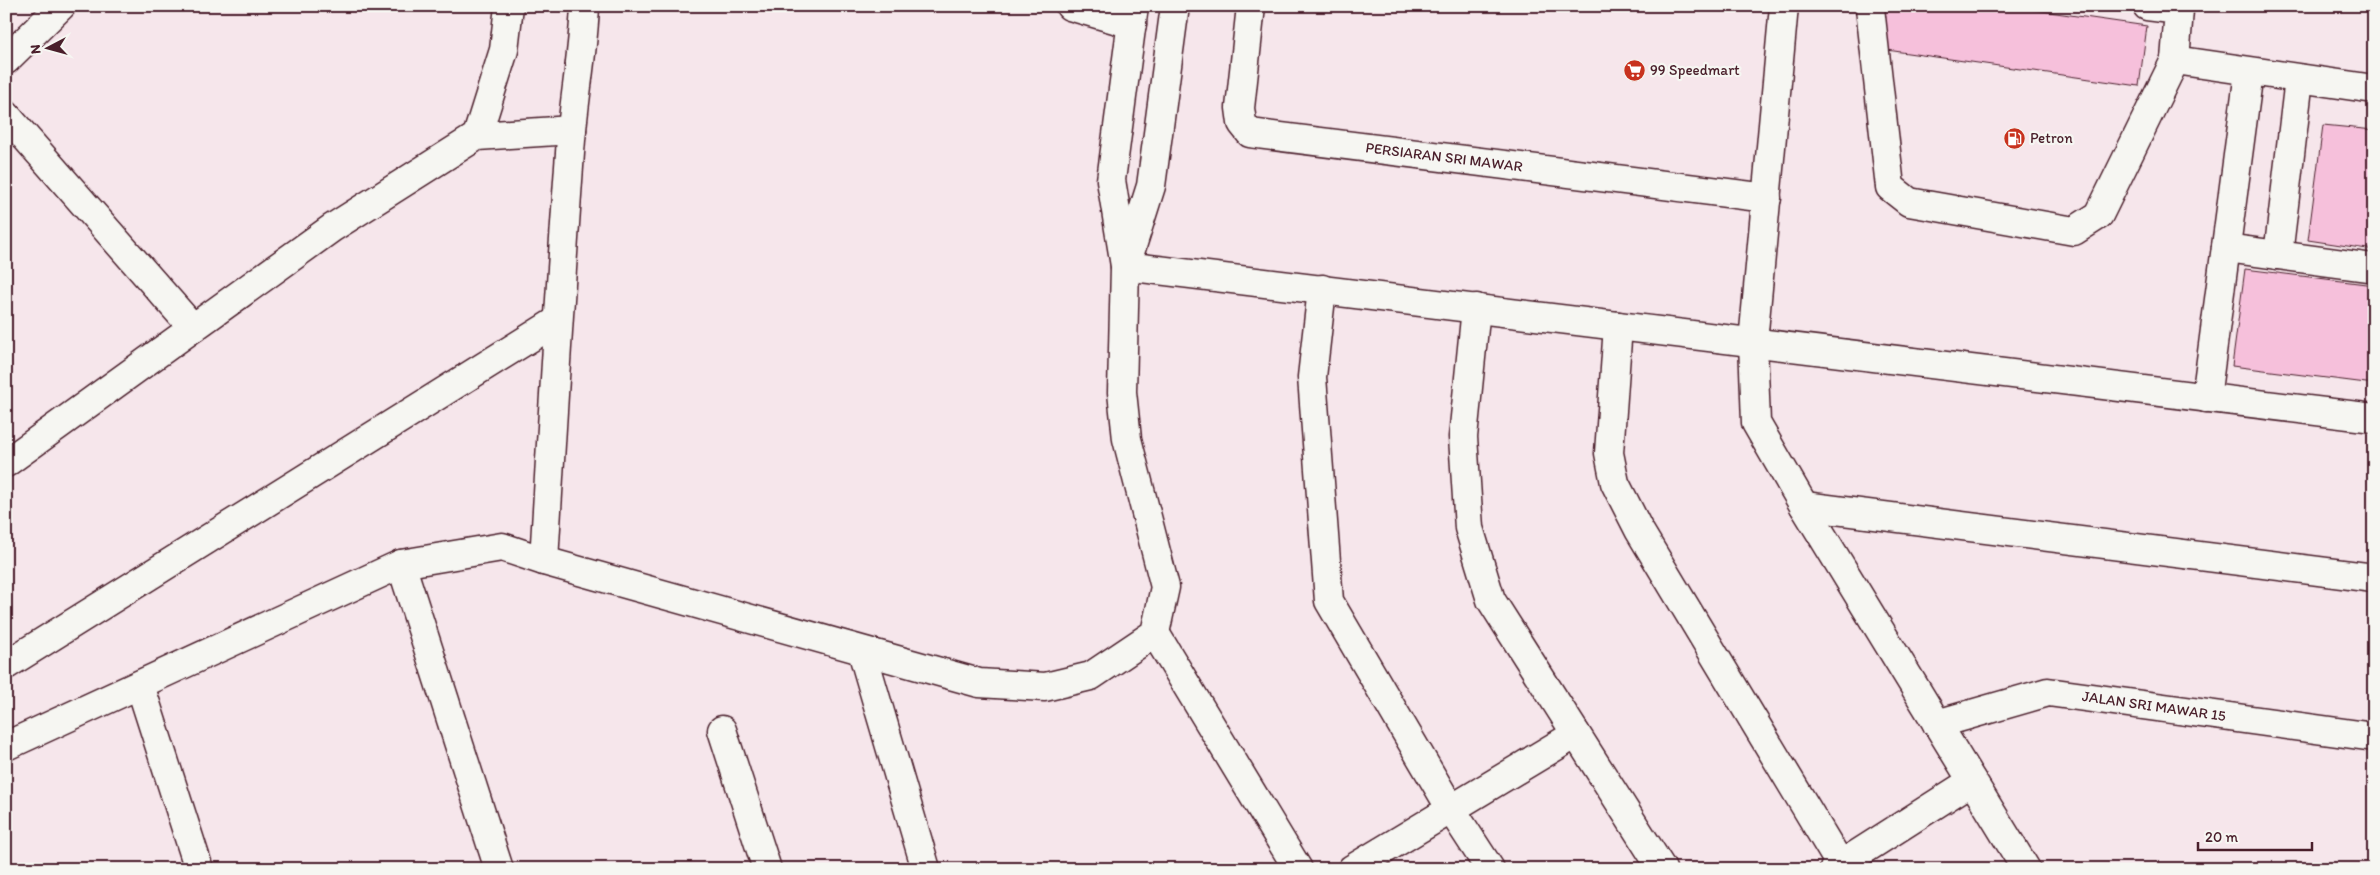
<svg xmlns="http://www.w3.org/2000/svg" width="2380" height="875" font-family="Itim,sans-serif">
<rect width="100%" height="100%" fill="#f6e6eb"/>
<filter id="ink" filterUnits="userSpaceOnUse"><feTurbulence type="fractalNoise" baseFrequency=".02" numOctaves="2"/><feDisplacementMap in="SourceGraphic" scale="10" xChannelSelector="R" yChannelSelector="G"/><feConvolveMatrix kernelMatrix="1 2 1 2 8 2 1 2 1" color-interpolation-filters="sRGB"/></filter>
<g filter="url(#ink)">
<g fill="#f6c0db" stroke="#4a1f2b">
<polygon points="1886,6 2007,6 2147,26 2139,86 1880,49"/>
<polygon points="2323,125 2374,130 2374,250 2308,240"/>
<polygon points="2245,269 2374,285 2374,384 2232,366"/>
</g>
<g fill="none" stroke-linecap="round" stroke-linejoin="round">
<defs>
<g id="minor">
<polyline points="1070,6 1132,24"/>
<polyline points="1251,6 1240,108 1242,123 1250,133 1767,198"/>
<polyline points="1784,6 1753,342 1756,423 1804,506 2026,869"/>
<polyline points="2147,6 2179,10 2175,60 2374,89"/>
<polyline points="1870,8 1890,187 1909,202 2074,231 2099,215 2175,60"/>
<polyline points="6,60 61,6"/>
<polyline points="6,115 193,328 332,228 477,136 572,130"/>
<polyline points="477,136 504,50 509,6"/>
<polyline points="2226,248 2374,268"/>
<polyline points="2278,255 2299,79"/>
<polyline points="1127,262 1151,186 1175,6"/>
<polyline points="1125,266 2374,418"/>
<polyline points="1322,289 1312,377 1329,601 1451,809 1490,869"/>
<polyline points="1476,308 1463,437 1469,528 1491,600 1662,869"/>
<polyline points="1618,326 1609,453 1615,483 1639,530 1843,869"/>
<polyline points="2206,398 2249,72"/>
<polyline points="6,463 193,328"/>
<polyline points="1804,506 2374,578"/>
<path d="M544,561C552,425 560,289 570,153C573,104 583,55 585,6"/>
<polyline points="401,564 499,869"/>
<polyline points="1155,633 1298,869"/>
<polyline points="862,651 926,869"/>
<polyline points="6,665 557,321"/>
<polyline points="140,685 199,869"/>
<polyline points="1937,724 2048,692 2374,737"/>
<polyline points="722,730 767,869"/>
<polyline points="6,746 401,564 502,547 544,561 979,683 1045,687 1091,676 1155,633 1165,587 1127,439 1122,392 1125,266 1111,180 1134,6"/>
<polyline points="1352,869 1576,734"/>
<polyline points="1834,869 1972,781"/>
</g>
</defs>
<use href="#minor" stroke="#4a1f2b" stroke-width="31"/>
<use href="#minor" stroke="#f6f6f2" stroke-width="28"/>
</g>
</g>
<defs>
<symbol id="supermarket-disc" viewBox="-11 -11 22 22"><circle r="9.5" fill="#c8321e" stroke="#f6f6f2"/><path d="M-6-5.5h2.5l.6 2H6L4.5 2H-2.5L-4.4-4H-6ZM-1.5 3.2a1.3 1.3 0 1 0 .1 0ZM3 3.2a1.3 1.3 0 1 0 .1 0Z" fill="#fff"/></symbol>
<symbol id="fuel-disc" viewBox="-11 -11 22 22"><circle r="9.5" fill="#c8321e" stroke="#f6f6f2"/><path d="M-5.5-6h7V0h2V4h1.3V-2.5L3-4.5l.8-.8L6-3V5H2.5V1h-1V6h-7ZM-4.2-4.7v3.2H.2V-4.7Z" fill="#fff"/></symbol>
</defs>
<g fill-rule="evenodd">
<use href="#supermarket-disc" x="1622" y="58" width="25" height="25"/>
<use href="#fuel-disc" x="2002" y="126" width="25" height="25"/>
</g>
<g text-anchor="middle" stroke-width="4.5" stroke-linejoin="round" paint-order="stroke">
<g font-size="15" fill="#4a1f2b" stroke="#f6f6f2" text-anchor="start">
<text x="1650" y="75">99 Speedmart</text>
<text x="2030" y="143">Petron</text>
</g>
<g font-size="15" fill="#4a1f2b" stroke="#f6f6f2">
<text transform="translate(1444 157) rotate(7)" y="5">PERSIARAN SRI MAWAR</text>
<text transform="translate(2154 706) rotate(8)" y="5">JALAN SRI MAWAR 15</text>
</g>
</g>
<rect width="2380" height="875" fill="none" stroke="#f6f6f2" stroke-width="25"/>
<rect x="12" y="12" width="2355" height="850" fill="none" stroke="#4a1f2b" stroke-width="2" filter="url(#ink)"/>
<g transform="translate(48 48) rotate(264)" stroke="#f6f6f2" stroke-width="4" paint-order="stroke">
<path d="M0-4L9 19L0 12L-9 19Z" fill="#4a1f2b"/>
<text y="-8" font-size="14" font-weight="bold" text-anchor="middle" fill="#4a1f2b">N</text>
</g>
<path d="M2198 842v8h114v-8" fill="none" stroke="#4a1f2b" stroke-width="2.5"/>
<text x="2205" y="842" font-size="15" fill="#4a1f2b" stroke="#f6f6f2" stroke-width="4" paint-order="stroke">20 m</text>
</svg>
